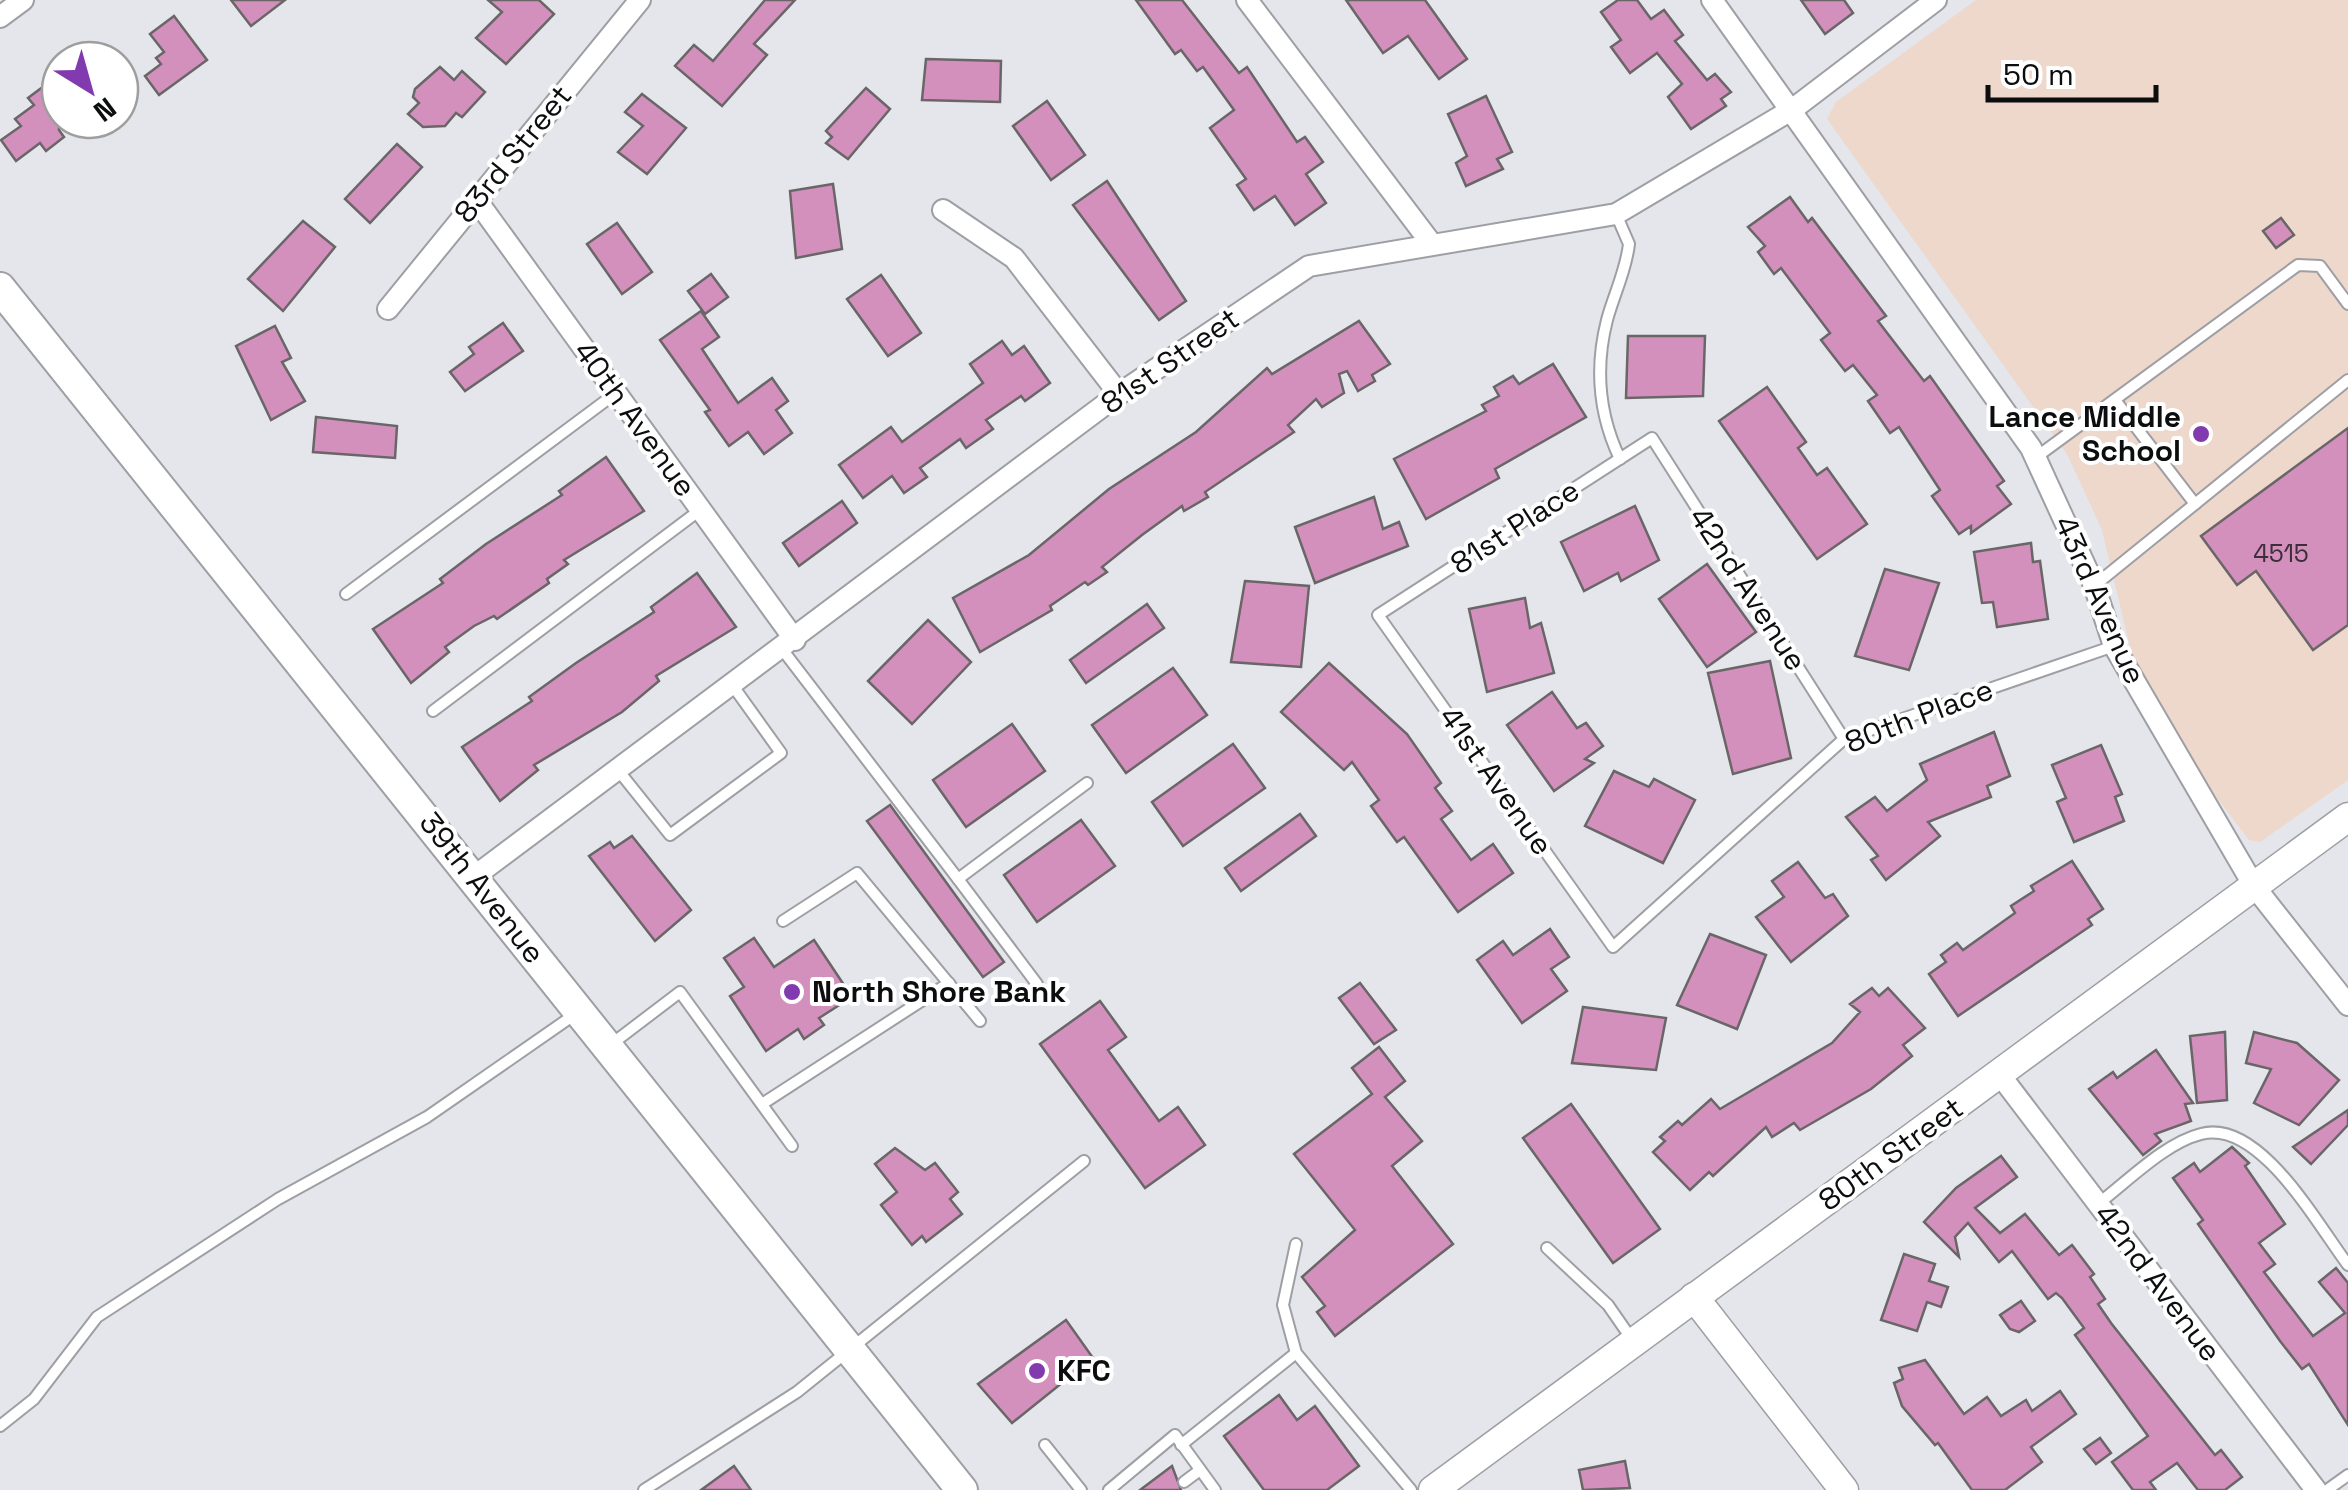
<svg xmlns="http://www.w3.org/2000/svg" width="2348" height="1490" font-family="'Space Grotesk',sans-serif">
<rect width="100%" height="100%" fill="#e4e6eb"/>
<polygon fill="#eed7cb" points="1976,0 2348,0 2348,780 2260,842 2249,840 2204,781 2148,692 2131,651 2102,530 2067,454 1827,119 1836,102"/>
<g fill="#d490bd" stroke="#6a6668" stroke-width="2.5">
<polygon points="231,0 285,0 251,26"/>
<polygon points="488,0 539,0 554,14 506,64 476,38 502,12"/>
<polygon points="765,0 795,0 754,44 767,55 722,106 675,66 694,45 713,61"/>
<polygon points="1136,0 1182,0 1239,73 1247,67 1297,142 1305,137 1323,162 1306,174 1326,203 1295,225 1275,196 1254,210 1237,185 1246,179 1210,128 1234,110 1203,67 1197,71 1181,50 1175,54"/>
<polygon points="1346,0 1425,0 1467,59 1439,79 1408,36 1383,53"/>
<polygon points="1618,0 1637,0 1651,19 1664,10 1683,35 1675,41 1707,80 1715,74 1731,92 1721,99 1726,106 1691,129 1668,97 1682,84 1657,53 1630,73 1611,47 1621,40 1601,12"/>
<polygon points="1801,0 1844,0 1853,13 1825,34"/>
<polygon points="174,16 207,60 159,95 145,76 161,64 156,58 164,52 150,34"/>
<polygon points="926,59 1001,61 1000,102 922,100"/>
<polygon points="440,67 454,80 462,71 485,92 462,117 456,113 445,126 423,127 408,114 419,103 413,97 415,89"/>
<polygon points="60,74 59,130 64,137 46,151 40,143 16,161 1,140 21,126 15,119 34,105 28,98"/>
<polygon points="866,88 890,109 848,159 826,143 832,137 826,131"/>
<polygon points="642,94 686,128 647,174 618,152 643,126 625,112"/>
<polygon points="1486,96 1512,152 1497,159 1503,169 1466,186 1456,163 1467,156 1448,114"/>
<polygon points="1047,101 1085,155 1051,180 1013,126"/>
<polygon points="397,144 422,167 370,223 345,199"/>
<polygon points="1107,181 1186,301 1159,320 1073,205"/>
<polygon points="833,184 842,249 796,258 790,191"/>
<polygon points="1790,197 1808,222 1812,218 1886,316 1878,321 1924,381 1930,376 2004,481 1997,486 2011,504 1971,533 1971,526 1959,534 1932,496 1940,490 1899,427 1890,433 1868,401 1877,395 1853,365 1845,371 1821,340 1830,333 1781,268 1774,274 1758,252 1765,246 1748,227"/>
<polygon points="2281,218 2294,235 2276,248 2263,231"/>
<polygon points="303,221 335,247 283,311 248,279"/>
<polygon points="617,223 652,272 622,294 587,244"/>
<polygon points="711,274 728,297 705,314 688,291"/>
<polygon points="881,275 921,333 888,356 847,299"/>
<polygon points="701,311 719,337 702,349 738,403 772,378 788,401 776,410 792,433 764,454 748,432 729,446 705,412 710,410 660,340"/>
<polygon points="1359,321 1390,364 1372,375 1375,381 1358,391 1347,371 1339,374 1344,393 1322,407 1316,399 1288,425 1294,432 1205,492 1208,497 1184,511 1182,506 1142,535 1102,567 1107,572 1088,585 1085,582 1050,606 1052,610 980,652 953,598 1029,555 1109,489 1196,432 1267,368 1272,374"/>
<polygon points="503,323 523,351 465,391 450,372 474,354 469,347"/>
<polygon points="275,326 291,358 282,362 305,401 271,420 236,346"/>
<polygon points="1628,336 1705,336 1703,396 1626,398"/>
<polygon points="1002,341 1012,355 1024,346 1050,383 1025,401 1021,396 986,420 993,429 966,448 960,439 920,468 927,477 904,493 892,476 863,498 839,465 891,427 902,442 983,383 970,364"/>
<polygon points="1553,364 1586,417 1495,469 1499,478 1426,519 1394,459 1486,411 1482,405 1499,396 1494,387 1513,376 1519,384"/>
<polygon points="1767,387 1806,442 1798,448 1817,475 1827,468 1867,524 1817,559 1719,421"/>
<polygon points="316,417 397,426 395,458 313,452"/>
<polygon points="2348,428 2348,625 2313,650 2256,571 2237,585 2201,536"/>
<polygon points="606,457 644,511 564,560 568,564 547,579 549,583 497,619 494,616 474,626 445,647 449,652 411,683 373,629 443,583 440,579 486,544 562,495 559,491"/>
<polygon points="1374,497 1383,529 1399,522 1408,546 1315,583 1295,527"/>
<polygon points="842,501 857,523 799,566 783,543"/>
<polygon points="1635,506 1659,560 1621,581 1618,573 1584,591 1561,542"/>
<polygon points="2031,543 2033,562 2040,561 2048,619 1997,627 1993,602 1982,603 1974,552"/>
<polygon points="1707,564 1756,632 1707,667 1659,599"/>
<polygon points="1885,569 1939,583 1909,670 1855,656"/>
<polygon points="697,573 736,627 656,676 659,681 622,712 534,765 538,770 500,801 462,747 532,701 529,697 576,663 654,612 651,607"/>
<polygon points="1245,581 1309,586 1301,667 1231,662"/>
<polygon points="1525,598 1530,628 1541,623 1554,673 1487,692 1469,609"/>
<polygon points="1147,604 1164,628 1086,683 1070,660"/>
<polygon points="928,620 971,662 912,724 868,681"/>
<polygon points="1770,661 1791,758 1733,774 1708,673"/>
<polygon points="1329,663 1407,734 1441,783 1435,788 1452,811 1441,819 1471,860 1493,844 1513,873 1458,912 1404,837 1397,842 1371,806 1379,800 1352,762 1344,770 1281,712"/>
<polygon points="1173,668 1207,715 1126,773 1092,725"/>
<polygon points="1552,692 1577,728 1586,723 1603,746 1585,759 1594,763 1554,791 1507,725"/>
<polygon points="1012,724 1045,771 966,827 933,780"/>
<polygon points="1994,732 2010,776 1987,786 1991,797 1928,822 1940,836 1886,880 1871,860 1878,856 1846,817 1875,797 1887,811 1927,780 1920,764"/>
<polygon points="1233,744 1265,788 1183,846 1152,802"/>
<polygon points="2101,745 2122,794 2115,797 2124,821 2074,842 2057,802 2066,798 2052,765"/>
<polygon points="1614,771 1649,787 1654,779 1695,800 1663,863 1585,826"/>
<polygon points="890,805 1004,962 983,977 867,821"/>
<polygon points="1300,814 1316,836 1241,891 1225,868"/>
<polygon points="1081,820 1115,866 1037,922 1004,875"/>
<polygon points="632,836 691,910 655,941 589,856 610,842 614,848"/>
<polygon points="2072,861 2103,909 2088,919 2092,925 1958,1016 1929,974 1946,962 1941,955 1957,943 1963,950 2015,913 2011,906 2034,891 2031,886"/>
<polygon points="1798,862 1825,898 1833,894 1848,916 1791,962 1756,917 1784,897 1772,881"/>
<polygon points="1550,929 1569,957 1551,969 1567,991 1522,1023 1477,960 1503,941 1513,955"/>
<polygon points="1710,934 1766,955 1737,1029 1677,1005"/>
<polygon points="754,938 774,967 814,940 852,997 819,1018 824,1025 804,1039 798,1029 766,1051 730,996 744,987 724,958"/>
<polygon points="1360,983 1396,1030 1374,1044 1339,998"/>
<polygon points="1872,988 1879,996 1888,988 1925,1028 1903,1045 1912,1056 1871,1089 1800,1130 1794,1123 1772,1137 1766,1127 1713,1176 1709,1172 1690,1190 1653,1152 1665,1141 1660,1137 1678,1121 1682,1125 1711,1099 1720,1109 1832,1043 1860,1012 1850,1004"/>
<polygon points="1100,1001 1126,1037 1108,1050 1159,1121 1178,1107 1205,1145 1145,1188 1040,1044"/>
<polygon points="1583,1007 1666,1018 1656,1070 1572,1063"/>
<polygon points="2225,1032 2227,1100 2197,1103 2190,1036"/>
<polygon points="2254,1032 2297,1043 2339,1080 2299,1125 2254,1103 2271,1069 2246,1063"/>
<polygon points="1379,1047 1405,1081 1385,1097 1422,1141 1392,1166 1453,1244 1335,1336 1317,1312 1325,1306 1302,1277 1355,1230 1294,1154 1372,1094 1352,1068"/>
<polygon points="2156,1050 2193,1103 2185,1104 2191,1121 2155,1134 2161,1141 2143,1155 2089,1089 2113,1072 2117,1078"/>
<polygon points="1571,1104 1660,1229 1613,1263 1523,1138"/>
<polygon points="2348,1110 2348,1125 2311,1164 2293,1147"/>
<polygon points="2232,1147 2249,1163 2245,1166 2285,1224 2259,1243 2275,1264 2264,1272 2313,1336 2345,1313 2319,1282 2336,1268 2348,1283 2348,1425 2309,1364 2302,1369 2280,1341 2198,1224 2203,1220 2173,1178 2194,1163 2200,1172"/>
<polygon points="895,1148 925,1170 935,1163 958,1192 950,1199 962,1214 926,1242 922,1236 912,1245 881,1205 897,1192 875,1164"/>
<polygon points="2001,1156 2017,1177 1975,1208 2000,1233 2025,1214 2059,1255 2072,1245 2094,1274 2090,1277 2105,1299 2098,1304 2111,1323 2215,1455 2221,1450 2242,1477 2225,1490 2198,1490 2177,1463 2150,1482 2156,1490 2133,1490 2112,1462 2148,1436 2075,1335 2084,1328 2062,1298 2056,1293 2048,1299 2012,1251 1999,1262 1968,1223 1955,1237 1959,1257 1924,1222 1956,1188"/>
<polygon points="1904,1254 1935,1264 1929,1281 1948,1287 1941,1307 1927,1302 1917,1331 1881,1320"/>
<polygon points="2021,1301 2035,1321 2019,1332 2010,1329 2000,1315"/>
<polygon points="1066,1320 1093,1358 1012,1423 978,1384"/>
<polygon points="1925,1360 1964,1414 1987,1397 2001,1416 2026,1400 2032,1411 2060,1391 2076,1414 2031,1447 2042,1462 2005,1490 1972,1490 1938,1443 1935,1445 1902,1406 1894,1383 1903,1379 1899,1368"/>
<polygon points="1279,1395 1297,1420 1315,1406 1359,1466 1327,1490 1264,1490 1224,1436"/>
<polygon points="2100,1438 2111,1453 2096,1464 2084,1449"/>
<polygon points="1625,1461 1630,1488 1583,1490 1579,1470"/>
<polygon points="734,1466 751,1490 701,1490"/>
<polygon points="1172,1466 1181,1490 1140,1490"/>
</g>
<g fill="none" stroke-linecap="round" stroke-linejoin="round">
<defs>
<g id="service">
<path d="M1616,214L1629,244C1626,271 1614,294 1607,320C1595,367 1599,415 1620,459"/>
<polyline points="2115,400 2195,504"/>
<polyline points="2035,458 2298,265 2320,266 2348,304"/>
<polyline points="2095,585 2348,380"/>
<polyline points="346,594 616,393"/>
<polyline points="782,649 958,879 1087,783"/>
<polyline points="433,711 700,510"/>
<polyline points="1844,739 1652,438 1378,615 1613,947 1844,739 2114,646"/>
<polyline points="618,770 670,835 781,753 733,686"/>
<polyline points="958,879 1037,984"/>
<polyline points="783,921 857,873 980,1021"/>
<polyline points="609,1046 680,992 792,1146"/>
<polyline points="762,1104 949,983"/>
<path d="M2099,1203C2128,1181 2165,1143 2201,1134C2259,1118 2317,1224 2348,1265"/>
<polyline points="1296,1244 1283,1305 1296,1353 1411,1490"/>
<polyline points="1547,1248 1608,1305 1633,1341"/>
<polyline points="0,1426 34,1399 97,1317 278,1199 427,1117 574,1015"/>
<polyline points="1045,1445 1081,1490"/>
<polyline points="1181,1445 1296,1353"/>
<polyline points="1184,1482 1200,1470"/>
<polyline points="644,1490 797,1392 1084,1161"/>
<polyline points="1109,1490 1175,1435 1215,1490"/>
<polyline points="2327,1490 2348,1475"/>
</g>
<g id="minor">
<polyline points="1247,0 1431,243"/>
<polyline points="1712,0 2031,448 2094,585 2114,646 2254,886 2348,1005"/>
<polyline points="0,17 23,0"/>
<polyline points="475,198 795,640"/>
<polyline points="943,210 1014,258 1119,394"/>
<polyline points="388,309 640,0"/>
<polyline points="475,876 1119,394 1309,266 1616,214 1793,109 1936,0"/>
<polyline points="2000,1075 2316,1490"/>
</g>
<g id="tertiary">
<polyline points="1694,1297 1844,1490"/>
<polyline points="1433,1490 2348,817"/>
</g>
<polyline id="secondary" points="0,288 962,1490"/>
</defs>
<use href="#service" stroke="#9e9fa4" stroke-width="14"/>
<use href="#minor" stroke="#9e9fa4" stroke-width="24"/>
<use href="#tertiary" stroke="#9e9fa4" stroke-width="31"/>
<use href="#secondary" stroke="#9e9fa4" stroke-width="34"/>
<use href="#service" stroke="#fff" stroke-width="10"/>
<use href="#minor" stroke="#fff" stroke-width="20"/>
<use href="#tertiary" stroke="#fff" stroke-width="28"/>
<use href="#secondary" stroke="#fff" stroke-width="30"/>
</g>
<g fill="#813baf" stroke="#fff" stroke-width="4">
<circle cx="2201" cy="434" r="10"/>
<circle cx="792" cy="992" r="10"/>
<circle cx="1037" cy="1371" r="10"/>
</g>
<g text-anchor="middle" stroke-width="8" stroke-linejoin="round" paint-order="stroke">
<g font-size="25" fill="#3e2e3a">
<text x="2281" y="562">4515</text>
</g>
<g font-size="30" fill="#0c0d0e" stroke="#fff">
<text transform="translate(513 154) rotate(-51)" y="10">83rd Street</text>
<text transform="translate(1170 361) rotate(-35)" y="10">81st Street</text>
<text transform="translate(635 419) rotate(54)" y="10">40th Avenue</text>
<text transform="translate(1515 527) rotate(-33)" y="10">81st Place</text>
<text transform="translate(1748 589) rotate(57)" y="10">42nd Avenue</text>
<text transform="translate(2100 600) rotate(66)" y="10">43rd Avenue</text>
<text transform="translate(1919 716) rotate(-21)" y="10">80th Place</text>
<text transform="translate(1496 781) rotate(55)" y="10">41st Avenue</text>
<text transform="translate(482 888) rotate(52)" y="10">39th Avenue</text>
<text transform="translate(1891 1154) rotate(-36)" y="10">80th Street</text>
<text transform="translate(2158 1283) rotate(53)" y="10">42nd Avenue</text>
</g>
<g font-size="30" font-weight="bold" fill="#0c0d0e" stroke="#fff" text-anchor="start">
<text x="2181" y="427" text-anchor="end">Lance Middle<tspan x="2181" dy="34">School</tspan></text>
<text x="812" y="1002">North Shore Bank</text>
<text x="1057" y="1381">KFC</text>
</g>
</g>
<g transform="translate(90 90) rotate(143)"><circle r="48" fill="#ffffff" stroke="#9e9e9f" stroke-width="2.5"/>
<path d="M0-8L18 38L0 25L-18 38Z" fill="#813baf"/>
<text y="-15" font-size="28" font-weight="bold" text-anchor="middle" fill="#0c0d0e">N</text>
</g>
<path d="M1988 85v15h168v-15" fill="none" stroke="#0c0d0e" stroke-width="5"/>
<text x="2003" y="85" font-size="30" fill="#0c0d0e" stroke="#ffffff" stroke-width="8" paint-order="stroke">50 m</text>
</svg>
